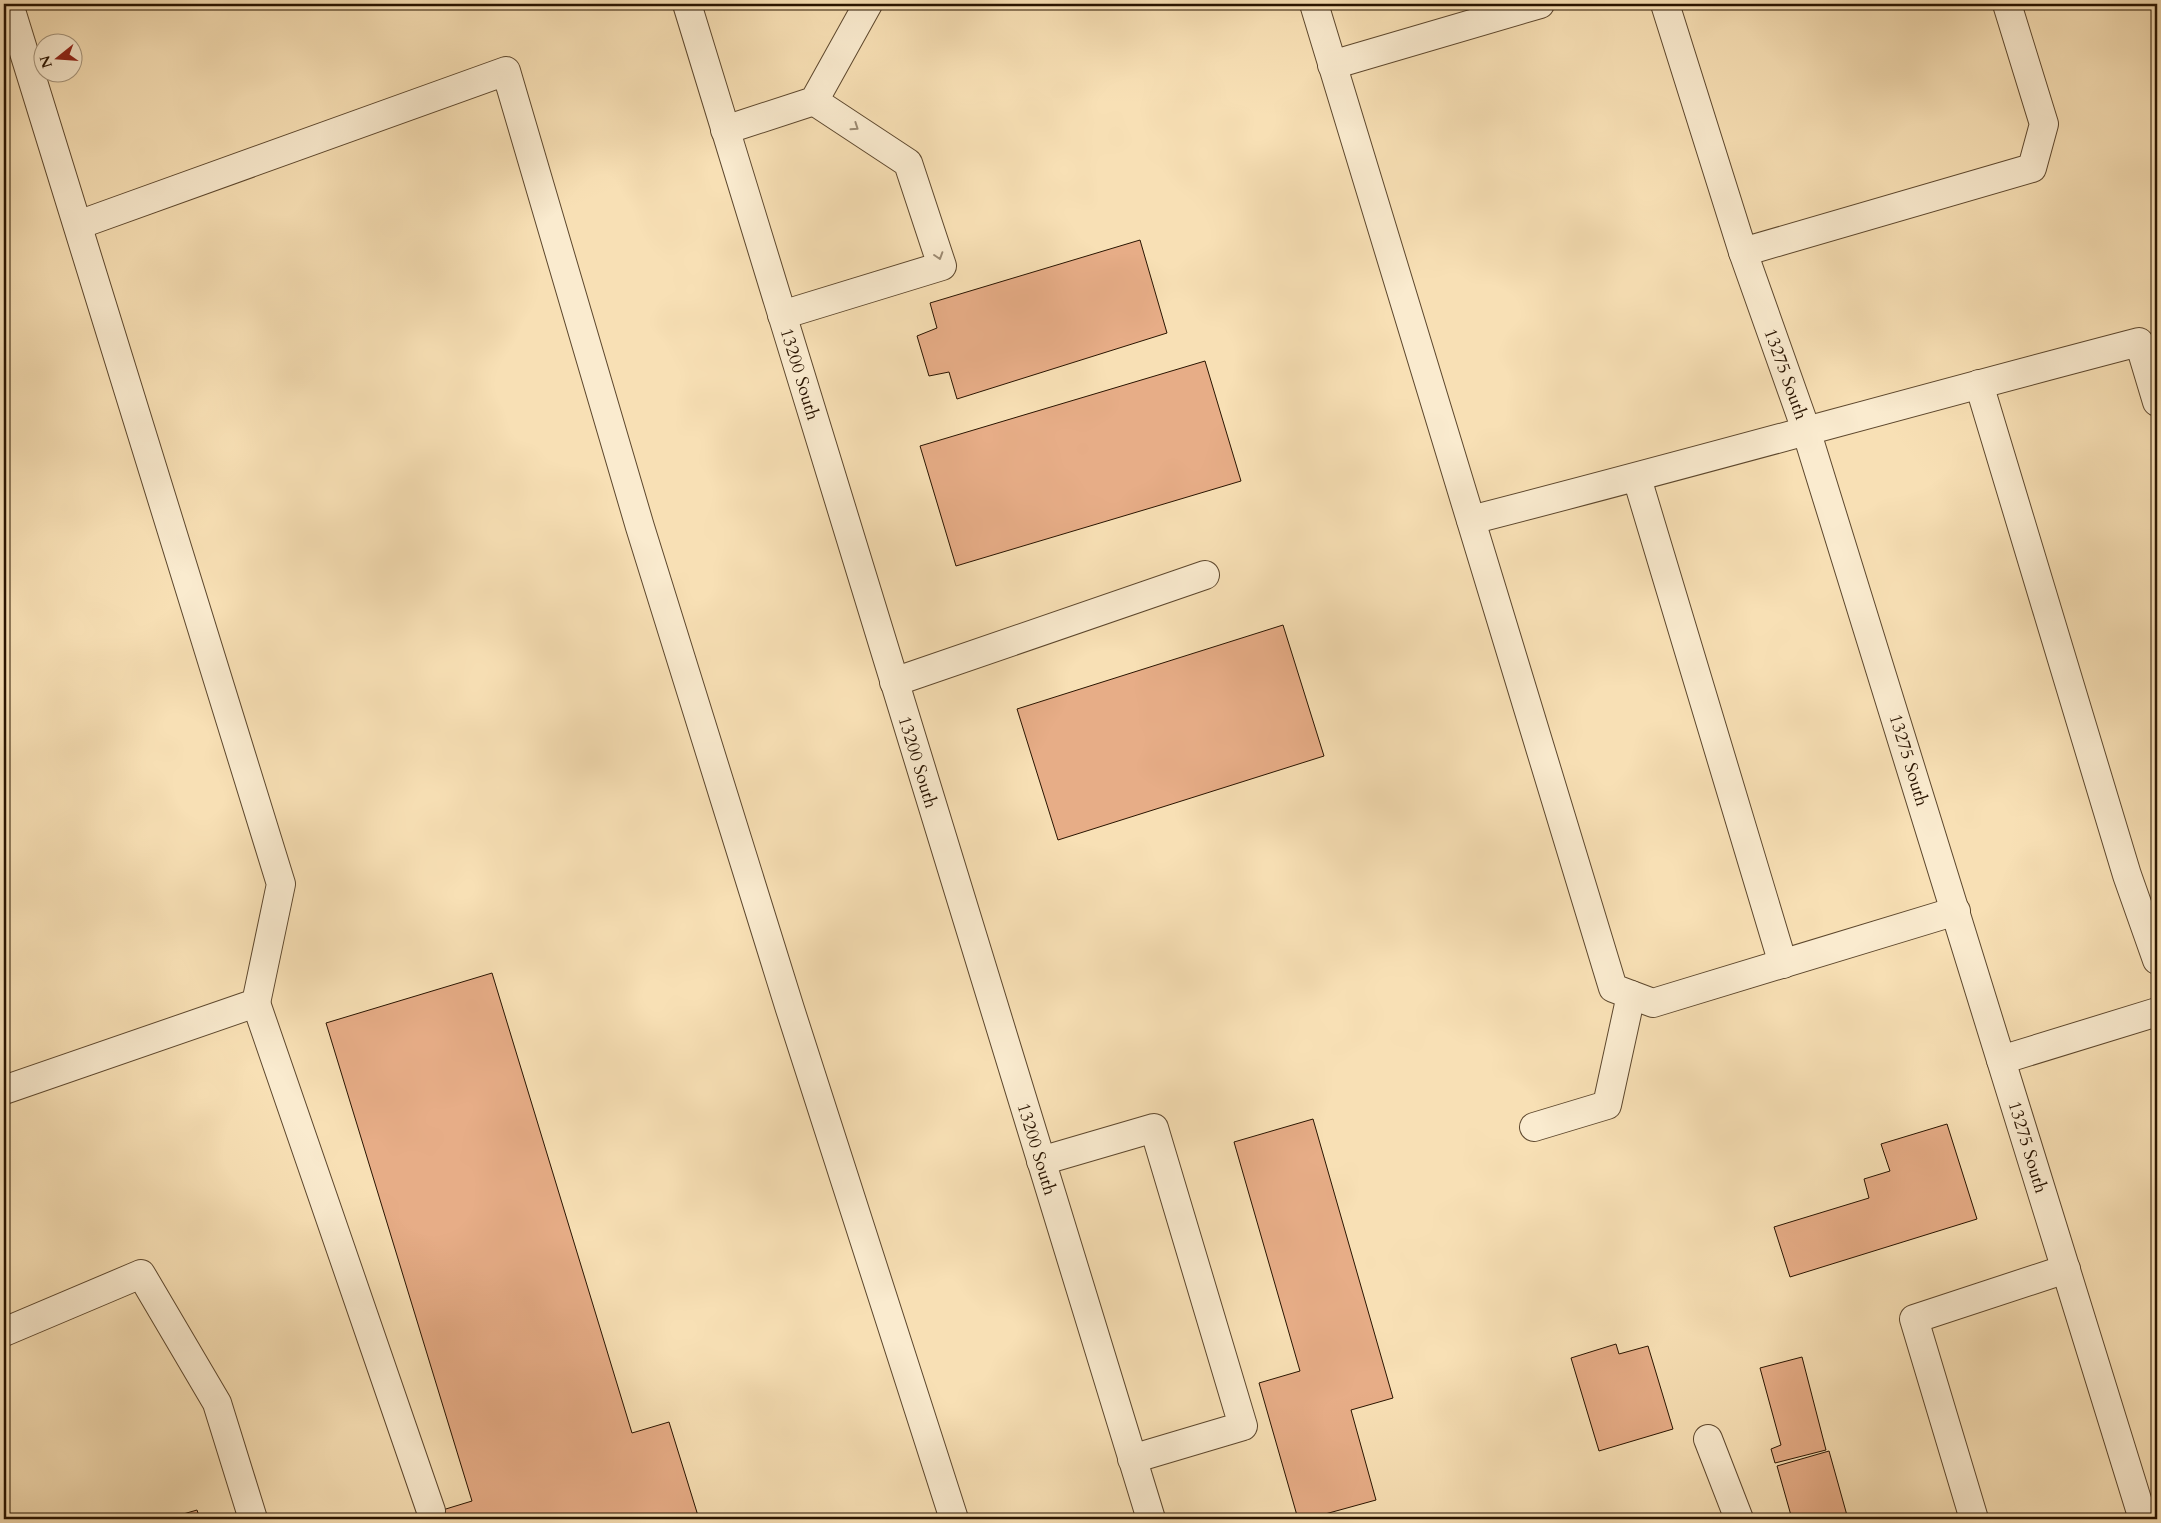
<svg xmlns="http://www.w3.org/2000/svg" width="2161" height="1523" font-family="Cardo,serif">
<rect width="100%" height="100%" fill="#f8e0b5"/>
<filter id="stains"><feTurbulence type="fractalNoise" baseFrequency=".004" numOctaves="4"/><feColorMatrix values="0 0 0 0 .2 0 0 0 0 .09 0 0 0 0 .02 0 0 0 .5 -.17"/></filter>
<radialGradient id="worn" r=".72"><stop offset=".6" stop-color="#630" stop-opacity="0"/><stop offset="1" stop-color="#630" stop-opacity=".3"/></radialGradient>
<g fill="#e7ad87" stroke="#291400">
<polygon points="1140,240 1167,333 957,399 949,372 929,376 917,336 937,328 930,303"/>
<polygon points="1205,361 1241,481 956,566 920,446"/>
<polygon points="1283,625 1324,756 1058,840 1017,709"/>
<polygon points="492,973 632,1433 669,1422 699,1519 413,1519 472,1501 326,1023"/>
<polygon points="1313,1119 1393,1398 1351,1410 1376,1500 1307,1519 1298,1519 1259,1383 1300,1371 1234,1142"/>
<polygon points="1947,1124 1977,1219 1790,1277 1774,1227 1869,1198 1864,1179 1890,1171 1881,1144"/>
<polygon points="1616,1344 1619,1354 1648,1346 1673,1429 1599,1451 1571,1358"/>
<polygon points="1802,1357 1826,1450 1775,1463 1771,1449 1781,1445 1760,1368"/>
<polygon points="1829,1451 1848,1519 1792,1519 1777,1466"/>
<polygon points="197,1510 200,1519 166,1519"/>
</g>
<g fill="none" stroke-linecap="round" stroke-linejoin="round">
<defs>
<g id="minor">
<polyline points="687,4 1151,1519"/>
<polyline points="1314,4 1613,988 1653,1003 1956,911"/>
<polyline points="1665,4 1743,252 1806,430 2143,1519"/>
<polyline points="1332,65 1540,4"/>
<polyline points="725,130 814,101 868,4"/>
<polyline points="78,225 506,71 640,527 790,1009 954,1519"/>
<polyline points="1743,252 2032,168 2044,124 2007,4"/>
<polyline points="782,315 942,266 908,163 814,101"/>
<polyline points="1979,384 2127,875 2157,960"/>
<polyline points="1637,478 1783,964"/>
<path d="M1471,520C1694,463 1916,400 2139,342L2157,402"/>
<polyline points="894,682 1205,575"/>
<polyline points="256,1003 431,1511"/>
<polyline points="2001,1060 2157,1012"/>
<polyline points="4,1090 256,1003 281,884 9,4"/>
<polyline points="1534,1127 1607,1105 1631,995"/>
<polyline points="1041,1161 1154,1128 1243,1426 1132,1459"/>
<polyline points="4,1332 141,1274 217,1403 253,1519"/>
<polyline points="1708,1439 1739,1519"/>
<polyline points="1974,1519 1914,1319 2066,1269"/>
</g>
</defs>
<use href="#minor" stroke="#5d472d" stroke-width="30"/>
<use href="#minor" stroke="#faebcf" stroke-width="28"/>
</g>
<defs><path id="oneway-chevron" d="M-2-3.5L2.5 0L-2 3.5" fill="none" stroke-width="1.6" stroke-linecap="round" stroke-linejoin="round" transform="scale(1.25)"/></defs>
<g stroke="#9c8a72">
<use href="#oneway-chevron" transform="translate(855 127) rotate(34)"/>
<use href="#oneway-chevron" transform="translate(939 256) rotate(72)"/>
</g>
<g text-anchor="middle" stroke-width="4" stroke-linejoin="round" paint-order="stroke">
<g font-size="18" fill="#291400" stroke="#faebcf">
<text transform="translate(800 374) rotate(73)" y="6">13200 South</text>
<text transform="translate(1786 374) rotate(70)" y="6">13275 South</text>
<text transform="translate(1909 760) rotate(73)" y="6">13275 South</text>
<text transform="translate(918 762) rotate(73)" y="6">13200 South</text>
<text transform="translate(2028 1147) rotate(73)" y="6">13275 South</text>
<text transform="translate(1037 1149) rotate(73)" y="6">13200 South</text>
</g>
</g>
<rect width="2161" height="1523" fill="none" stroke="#f8e0b5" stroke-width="20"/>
<rect x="5" y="5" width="2151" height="1513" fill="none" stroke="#291400" stroke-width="2.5"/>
<rect x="10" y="10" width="2141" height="1503" fill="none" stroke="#291400"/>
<g transform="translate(58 58) rotate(253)"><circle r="24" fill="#faebcf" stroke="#a6957c"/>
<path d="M0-4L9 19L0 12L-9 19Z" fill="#8f2418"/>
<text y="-8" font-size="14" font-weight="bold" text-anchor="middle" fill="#291400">N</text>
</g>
<rect width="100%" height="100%" filter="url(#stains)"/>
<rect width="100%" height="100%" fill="url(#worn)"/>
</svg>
